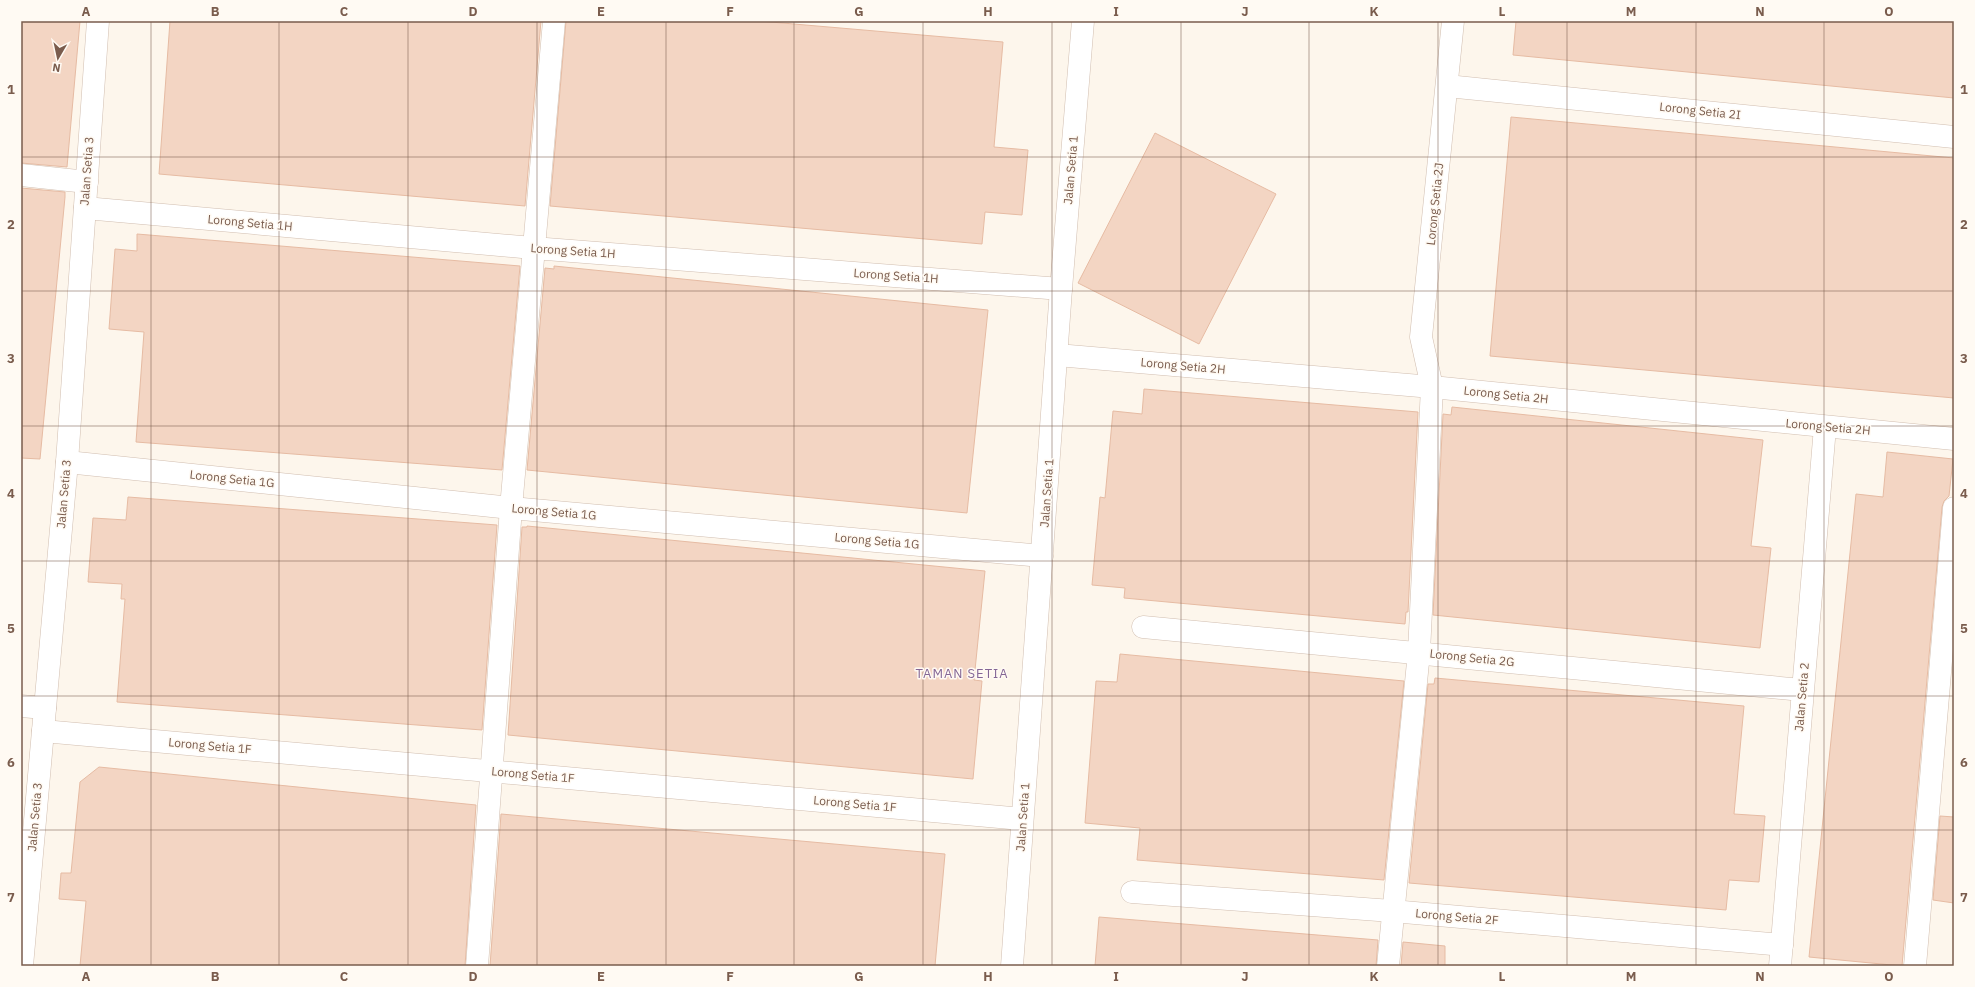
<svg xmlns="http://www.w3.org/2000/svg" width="1975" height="987" font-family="'IBM Plex Sans',sans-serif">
<rect width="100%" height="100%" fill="#fdf6ec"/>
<g fill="#f3d5c3" stroke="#e6bba3">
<polygon points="21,21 80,21 67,167 21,163"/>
<polygon points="170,21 541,21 525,206 159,174"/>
<polygon points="566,21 759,21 1003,42 994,147 1028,150 1022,215 985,212 982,244 550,206"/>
<polygon points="1516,21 1954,21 1954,98 1513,55"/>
<polygon points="1511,117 1954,158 1954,398 1490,356"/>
<polygon points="1155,133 1276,194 1199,344 1078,283"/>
<polygon points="21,188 65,192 65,197 40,459 21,458"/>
<polygon points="137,234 520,266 502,470 136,442 144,332 109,329 115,249 137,251"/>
<polygon points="554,266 988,310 967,513 527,470 545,268 554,269"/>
<polygon points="1144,389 1418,412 1408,612 1406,612 1405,624 1124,598 1125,588 1092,585 1100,497 1105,498 1113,411 1142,414"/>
<polygon points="1452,407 1763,440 1751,546 1771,548 1760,648 1433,615 1443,414 1451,415"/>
<polygon points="1887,452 1953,459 1949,496 1944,501 1942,507 1902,966 1809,957 1856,494 1883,497"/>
<polygon points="128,497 497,525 482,730 117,702 125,599 121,599 122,584 88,582 93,518 126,520"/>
<polygon points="527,526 985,571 974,680 982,681 973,779 508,735 522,527 527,527"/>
<polygon points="1120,654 1404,681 1384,880 1137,860 1140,828 1085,823 1096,681 1117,682"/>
<polygon points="1435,678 1744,706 1734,814 1765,816 1759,882 1729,880 1726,910 1409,883 1428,684 1434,684"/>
<polygon points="99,767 476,805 465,966 80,966 86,901 59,899 61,873 71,873 80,782"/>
<polygon points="501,814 945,854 935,966 490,966"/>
<polygon points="1940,816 1954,817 1954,903 1933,900"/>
<polygon points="1099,917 1378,940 1376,966 1095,966"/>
<polygon points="1403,942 1445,946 1445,966 1401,966"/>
</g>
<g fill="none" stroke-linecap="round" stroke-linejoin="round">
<defs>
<g id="minor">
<polyline points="1447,86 1954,137"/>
<polyline points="21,175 87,182"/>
<polyline points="85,208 533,248 1061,289"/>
<polyline points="1057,355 1432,387 1954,439"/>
<polyline points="67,462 511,508 1042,556"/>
<polyline points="1143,627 1802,690"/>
<polyline points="21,706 45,708"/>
<polyline points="43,731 1022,819"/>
<polyline points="1132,892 1392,911 1782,945"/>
<polyline points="22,966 67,462 98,21"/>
<polyline points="477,966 511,508 554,21"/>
<polyline points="1012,966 1061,289 1083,21"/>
<polyline points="1388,966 1419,652 1432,387 1421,337 1453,21"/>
<polyline points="1780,966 1825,427"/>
<polyline points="1915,966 1954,508"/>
</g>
</defs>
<use href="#minor" stroke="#d1beb0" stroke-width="23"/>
<use href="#minor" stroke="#fff" stroke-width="22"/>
</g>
<path fill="none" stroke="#7a5c4d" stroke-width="1" stroke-opacity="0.55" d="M151,21V966M279,21V966M408,21V966M537,21V966M666,21V966M794,21V966M923,21V966M1052,21V966M1181,21V966M1309,21V966M1438,21V966M1567,21V966M1696,21V966M1824,21V966M21,157H1954M21,291H1954M21,426H1954M21,561H1954M21,696H1954M21,830H1954"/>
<g text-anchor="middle" stroke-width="3" stroke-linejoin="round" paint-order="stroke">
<g font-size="12" fill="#7a5c4d" stroke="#fffaf3">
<text transform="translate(1700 111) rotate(6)" y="4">Lorong Setia 2I</text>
<text transform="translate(1071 170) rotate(-85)" y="4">Jalan Setia 1</text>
<text transform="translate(87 171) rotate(-86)" y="4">Jalan Setia 3</text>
<text transform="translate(1435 204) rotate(-84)" y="4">Lorong Setia 2J</text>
<text transform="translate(250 223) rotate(5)" y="4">Lorong Setia 1H</text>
<text transform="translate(573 251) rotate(4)" y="4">Lorong Setia 1H</text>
<text transform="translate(896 276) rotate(4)" y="4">Lorong Setia 1H</text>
<text transform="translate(1183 366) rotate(5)" y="4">Lorong Setia 2H</text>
<text transform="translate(1506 395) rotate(6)" y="4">Lorong Setia 2H</text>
<text transform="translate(1828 427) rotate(5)" y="4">Lorong Setia 2H</text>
<text transform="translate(232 479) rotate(6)" y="4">Lorong Setia 1G</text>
<text transform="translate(1047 493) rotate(-86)" y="4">Jalan Setia 1</text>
<text transform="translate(64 494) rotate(-85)" y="4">Jalan Setia 3</text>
<text transform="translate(554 512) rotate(5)" y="4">Lorong Setia 1G</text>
<text transform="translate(877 541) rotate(5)" y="4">Lorong Setia 1G</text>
<text transform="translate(1472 658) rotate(6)" y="4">Lorong Setia 2G</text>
<text transform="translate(1802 697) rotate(-85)" y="4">Jalan Setia 2</text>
<text transform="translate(210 746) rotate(5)" y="4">Lorong Setia 1F</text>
<text transform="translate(533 775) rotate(5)" y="4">Lorong Setia 1F</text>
<text transform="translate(855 804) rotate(5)" y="4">Lorong Setia 1F</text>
<text transform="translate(35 817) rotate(-85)" y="4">Jalan Setia 3</text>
<text transform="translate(1023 817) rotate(-86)" y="4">Jalan Setia 1</text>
<text transform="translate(1457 917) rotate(5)" y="4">Lorong Setia 2F</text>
</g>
<g font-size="13" letter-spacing="1" fill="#846695" stroke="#fffaf3">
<text x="962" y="678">TAMAN SETIA</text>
</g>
</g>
<rect width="1975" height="987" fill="none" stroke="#fffaf3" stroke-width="44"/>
<g transform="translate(58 58) rotate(189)" stroke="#fffaf3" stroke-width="3" paint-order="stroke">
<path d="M0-3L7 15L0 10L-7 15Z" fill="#7a5c4d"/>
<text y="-6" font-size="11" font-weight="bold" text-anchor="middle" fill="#7a5c4d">N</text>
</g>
<rect x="22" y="22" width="1931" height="943" fill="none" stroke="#7a5c4d" stroke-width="1.5"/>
<g font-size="13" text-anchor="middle" font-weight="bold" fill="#7a5c4d">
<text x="86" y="16">A</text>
<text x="215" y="16">B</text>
<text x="344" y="16">C</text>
<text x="473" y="16">D</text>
<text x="601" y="16">E</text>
<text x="730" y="16">F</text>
<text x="859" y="16">G</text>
<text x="988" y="16">H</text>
<text x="1116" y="16">I</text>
<text x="1245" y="16">J</text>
<text x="1374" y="16">K</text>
<text x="1502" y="16">L</text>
<text x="1631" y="16">M</text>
<text x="1760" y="16">N</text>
<text x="1889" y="16">O</text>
<text x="11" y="94">1</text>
<text x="1964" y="94">1</text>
<text x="11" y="229">2</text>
<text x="1964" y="229">2</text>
<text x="11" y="363">3</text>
<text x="1964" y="363">3</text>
<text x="11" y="498">4</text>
<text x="1964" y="498">4</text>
<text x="11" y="633">5</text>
<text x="1964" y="633">5</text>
<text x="11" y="767">6</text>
<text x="1964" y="767">6</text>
<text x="11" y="902">7</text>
<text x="1964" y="902">7</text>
<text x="86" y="981">A</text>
<text x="215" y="981">B</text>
<text x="344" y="981">C</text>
<text x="473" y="981">D</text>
<text x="601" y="981">E</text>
<text x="730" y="981">F</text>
<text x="859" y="981">G</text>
<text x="988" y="981">H</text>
<text x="1116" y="981">I</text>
<text x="1245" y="981">J</text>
<text x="1374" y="981">K</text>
<text x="1502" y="981">L</text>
<text x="1631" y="981">M</text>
<text x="1760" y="981">N</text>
<text x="1889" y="981">O</text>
</g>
</svg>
